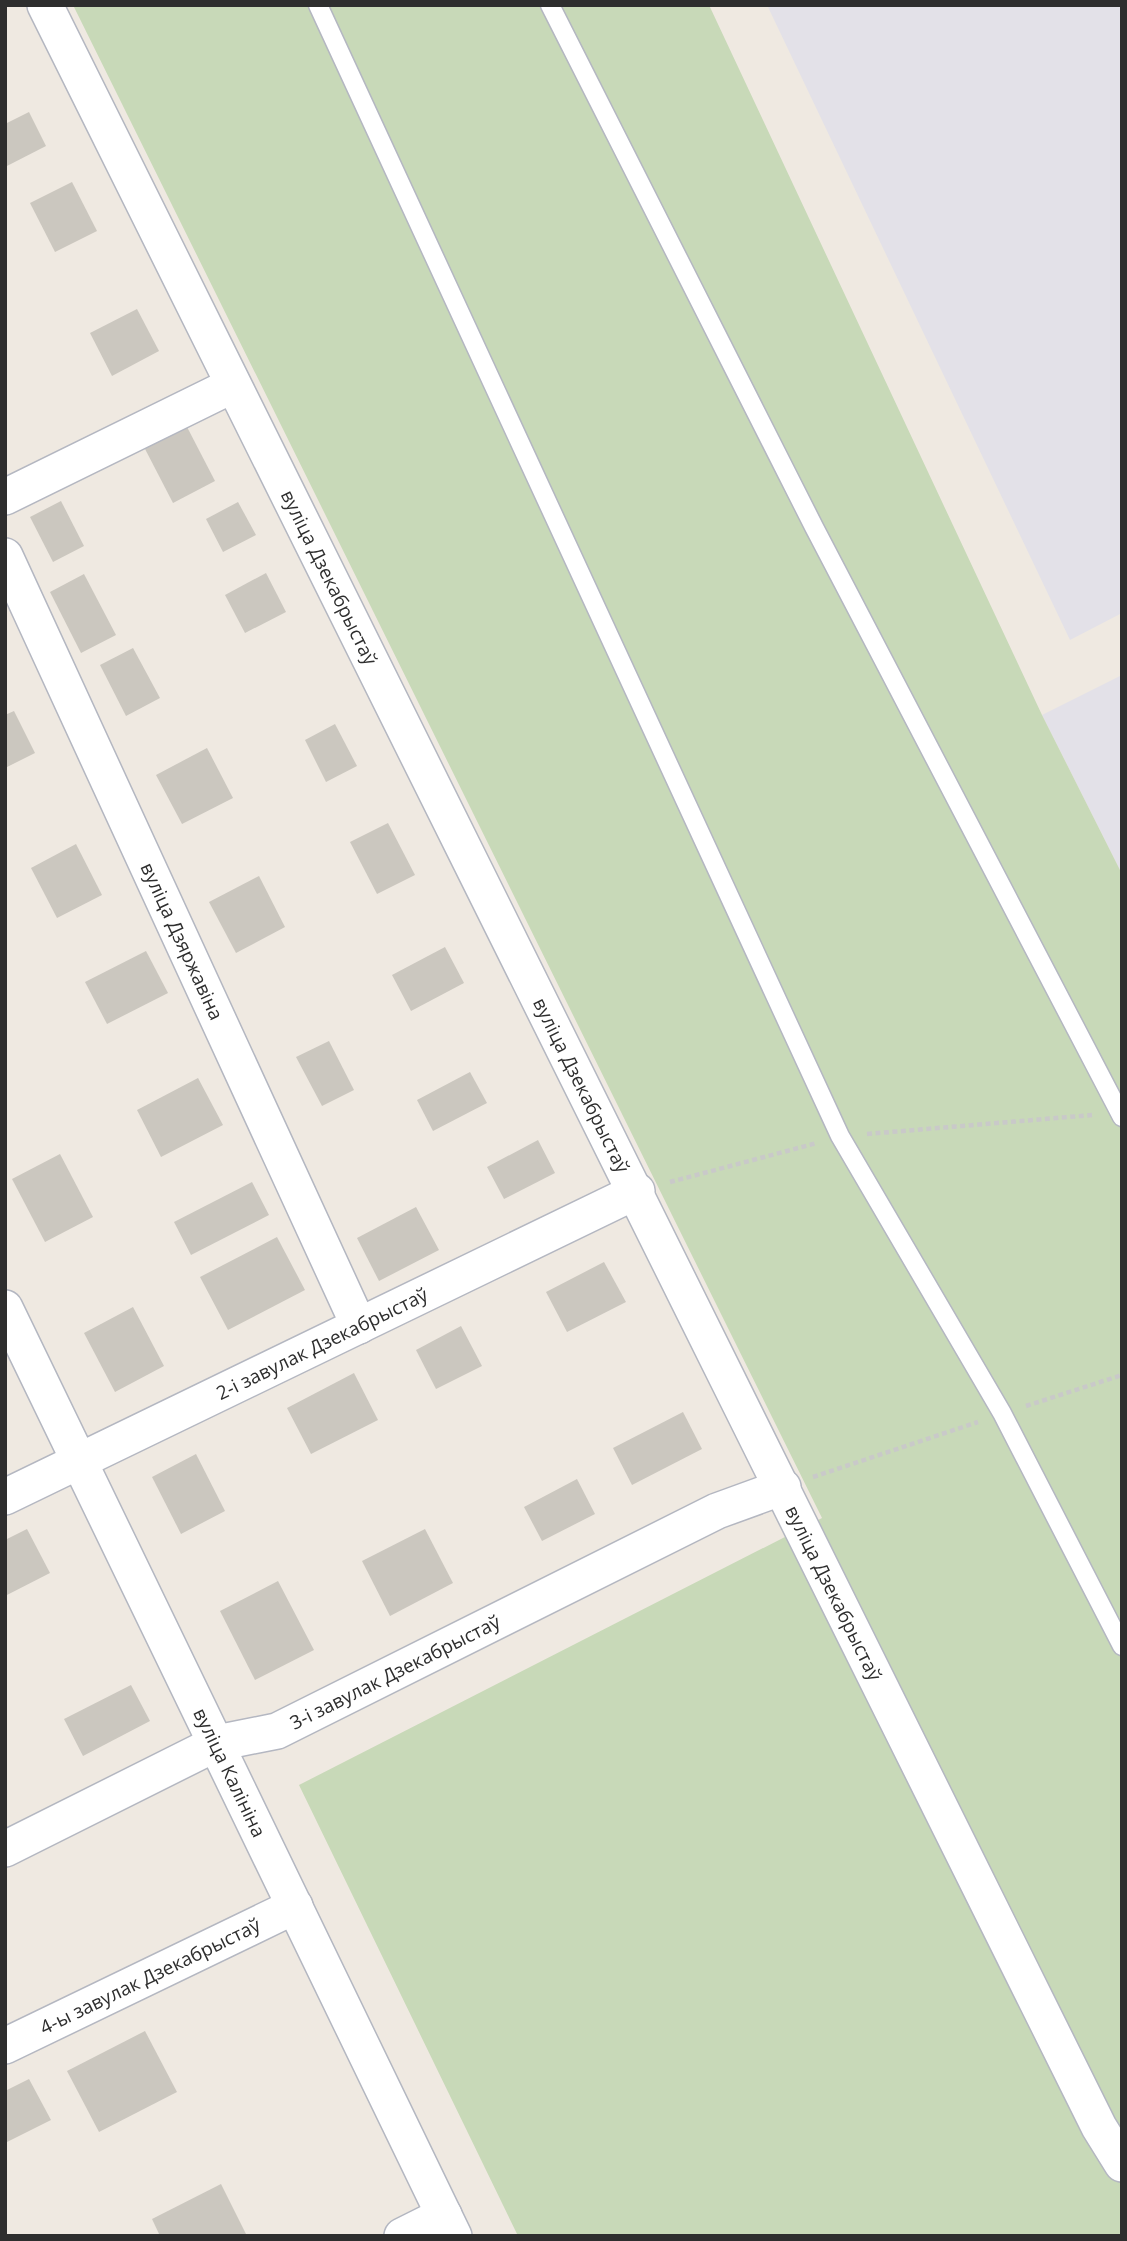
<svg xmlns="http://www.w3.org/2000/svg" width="1127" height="2241" font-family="'Open Sans',sans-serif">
<rect width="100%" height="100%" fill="#efe9e1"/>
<g fill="#e3e1e8">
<polygon points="767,5 1122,5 1122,613 1070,640"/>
<polygon points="1122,675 1122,874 1042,715"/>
</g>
<polygon fill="#c8d9b8" points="73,5 709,5 1042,715 1122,874 1122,2236 518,2236 299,1785 822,1518"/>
<g fill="#cbc7bf">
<polygon points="29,112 46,146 5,167 5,124"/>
<polygon points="72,182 97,231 55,252 30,203"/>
<polygon points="137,309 159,351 112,376 90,333"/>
<polygon points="186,425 215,481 173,503 144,447"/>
<polygon points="61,501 84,546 53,562 30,517"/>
<polygon points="238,502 256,535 223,552 206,519"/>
<polygon points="266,573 286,612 245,633 225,595"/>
<polygon points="84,574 116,635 81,653 50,592"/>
<polygon points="133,648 160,698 126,716 100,665"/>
<polygon points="14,711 35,753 5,768 5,715"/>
<polygon points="335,724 357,766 326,782 305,740"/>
<polygon points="207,748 233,798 182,824 156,775"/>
<polygon points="388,823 415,875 377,894 350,842"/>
<polygon points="76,844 102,895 57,918 31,868"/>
<polygon points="259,876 285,927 236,953 209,902"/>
<polygon points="445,947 464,983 411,1011 392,975"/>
<polygon points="146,951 168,993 107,1024 85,982"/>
<polygon points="329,1041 354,1090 322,1106 296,1057"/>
<polygon points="470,1072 487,1103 433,1131 417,1100"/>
<polygon points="198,1078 223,1125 161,1157 137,1110"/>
<polygon points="538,1140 555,1173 504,1199 487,1167"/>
<polygon points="60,1154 93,1217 45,1242 12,1179"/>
<polygon points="252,1182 269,1215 191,1255 174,1222"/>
<polygon points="416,1207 439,1250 379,1281 357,1238"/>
<polygon points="277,1237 305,1290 228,1330 200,1277"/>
<polygon points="604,1262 626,1302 567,1332 546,1292"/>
<polygon points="133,1307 164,1366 115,1392 84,1333"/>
<polygon points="461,1326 482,1366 436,1389 416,1350"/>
<polygon points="354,1373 378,1420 311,1454 287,1408"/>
<polygon points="683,1412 702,1449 632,1485 613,1448"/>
<polygon points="196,1454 225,1511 181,1534 152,1477"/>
<polygon points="577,1479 595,1514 542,1541 524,1507"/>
<polygon points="27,1529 50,1573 5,1596 5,1540"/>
<polygon points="425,1529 453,1583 390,1616 362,1561"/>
<polygon points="278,1581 314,1650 255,1680 220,1611"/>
<polygon points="131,1685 150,1721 83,1756 64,1719"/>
<polygon points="145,2031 177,2092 99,2132 67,2071"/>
<polygon points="29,2079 51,2120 5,2143 5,2091"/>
<polygon points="221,2184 247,2236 160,2236 152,2219"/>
</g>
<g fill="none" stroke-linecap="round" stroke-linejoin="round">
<defs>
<g id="lane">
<polyline points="318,5 840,1136 1002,1413 1122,1646"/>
<polyline points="550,5 814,527 1122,1117"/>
</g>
<g id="street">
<path id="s1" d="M45,5L1099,2127L1122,2164"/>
<polyline points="5,497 233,385"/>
<path id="s2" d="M5,556L359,1326"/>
<path id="s3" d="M5,1308L454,2236"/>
<path id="s4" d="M5,1497L637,1191"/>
<path id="s5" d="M5,1849L217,1743L277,1731L717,1511L783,1487"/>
<path id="s6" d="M5,2046L295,1906"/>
<polyline points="402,2236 444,2215"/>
</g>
</defs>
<use href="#lane" stroke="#b4b7c1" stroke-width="21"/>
<use href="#street" stroke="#b4b7c1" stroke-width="38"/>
<g stroke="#c9c9c9" stroke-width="4.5" stroke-dasharray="5 3.5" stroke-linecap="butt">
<polyline points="867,1134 1092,1115"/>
<polyline points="670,1182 817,1143"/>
<polyline points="1026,1406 1122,1375"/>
<polyline points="813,1477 978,1422"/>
</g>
<use href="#lane" stroke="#fff" stroke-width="18"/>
<use href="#street" stroke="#fff" stroke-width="35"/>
</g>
<g text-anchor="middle" stroke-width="6" stroke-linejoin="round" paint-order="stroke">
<g font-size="19" fill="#2e2e2e" stroke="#fff">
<text dy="7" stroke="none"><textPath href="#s1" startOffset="639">вуліца Дзекабрыстаў</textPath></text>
<text dy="7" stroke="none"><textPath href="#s2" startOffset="424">вуліца Дзяржавіна</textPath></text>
<text dy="7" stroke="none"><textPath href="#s1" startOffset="1206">вуліца Дзекабрыстаў</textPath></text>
<text dy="7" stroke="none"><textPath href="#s4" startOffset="352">2-і завулак Дзекабрыстаў</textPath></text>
<text dy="7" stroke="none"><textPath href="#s1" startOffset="1773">вуліца Дзекабрыстаў</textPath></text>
<text dy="7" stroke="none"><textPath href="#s5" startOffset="430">3-і завулак Дзекабрыстаў</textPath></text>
<text dy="7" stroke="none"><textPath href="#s3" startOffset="516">вуліца Калініна</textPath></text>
<text dy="7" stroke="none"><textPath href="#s6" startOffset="161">4-ы завулак Дзекабрыстаў</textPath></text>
</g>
</g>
<rect width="1127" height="2241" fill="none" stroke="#2e2e2e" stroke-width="14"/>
</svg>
